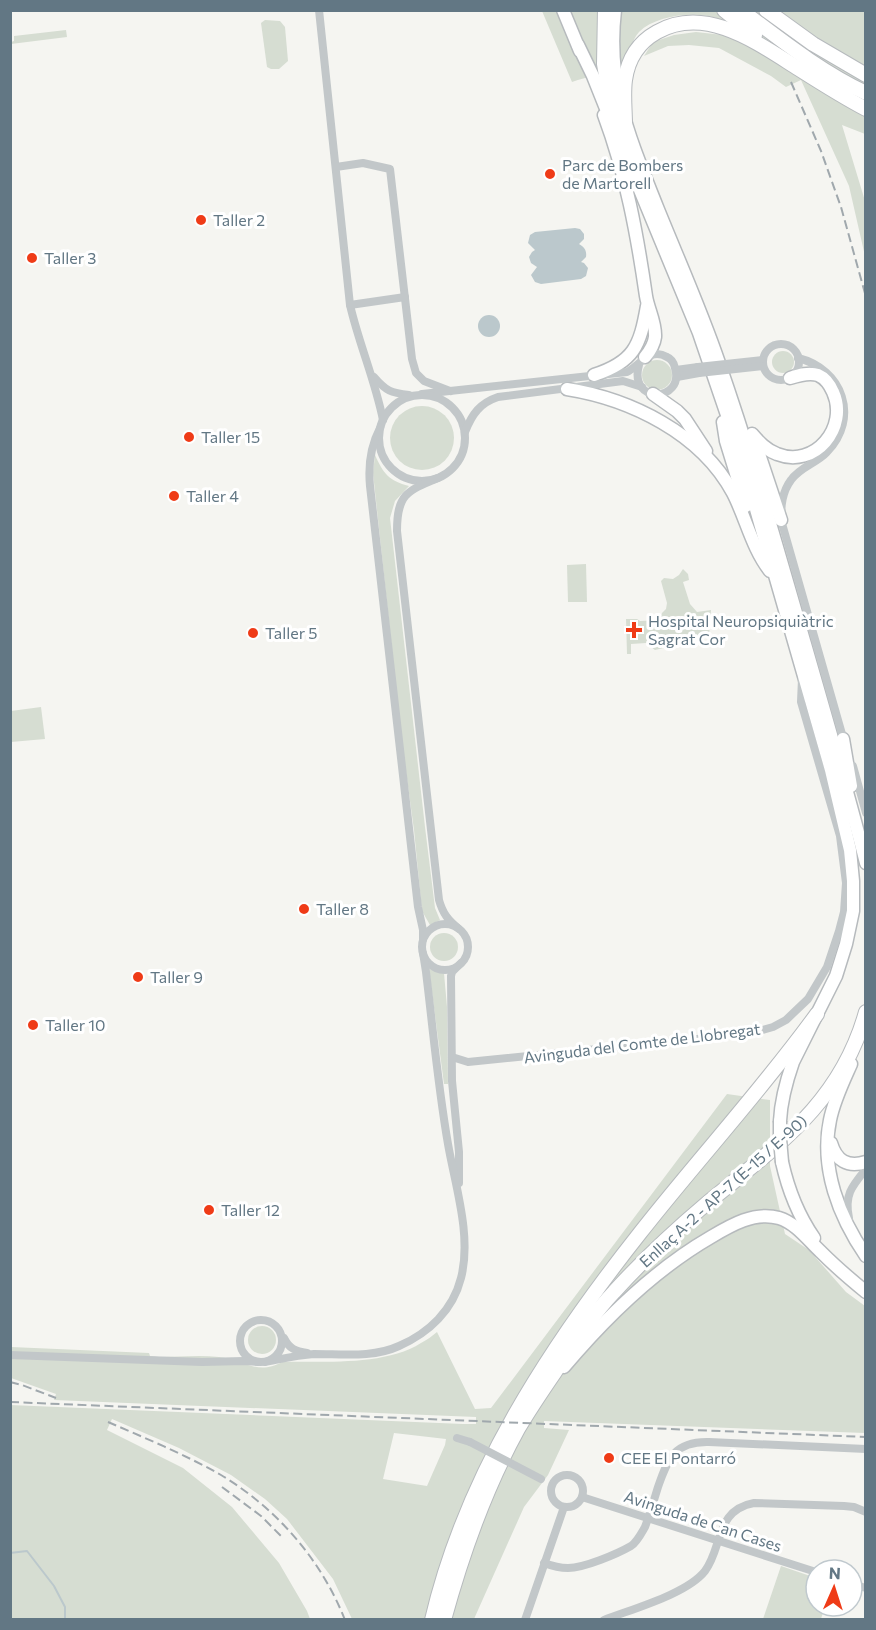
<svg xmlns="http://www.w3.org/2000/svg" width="876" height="1630" font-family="Commissioner,sans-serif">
<rect width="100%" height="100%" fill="#f5f5f1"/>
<g fill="#d6ddd2" fill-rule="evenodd">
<path d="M542,11H865V134L842,125L865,201V256L849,186L801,80L786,87L771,76L719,48L689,45L668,46L644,56L653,42L674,35L696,32L723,35L766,54C761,47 736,27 727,22C703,10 659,13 639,32C631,40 630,57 620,64C608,72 587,77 572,82Z"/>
<polygon points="265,20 280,21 285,27 288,61 279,69 271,69 267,67 261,23"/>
<polygon points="66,30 67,37 11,44 11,42 14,41 14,36"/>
<circle cx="783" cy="362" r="11"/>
<circle cx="657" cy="375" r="15"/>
<circle cx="422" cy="438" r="32"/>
<path d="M375,455C383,473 389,481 409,486L395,501L390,518L425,827L435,908L440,920L430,925L422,911L414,830L402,742L373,473Z"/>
<polygon points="586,564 587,602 568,602 567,565"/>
<polygon points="683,569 688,574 689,580 683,582 690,604 697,612 711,610 709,637 655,650 646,643 631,644 631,654 627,654 626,619 637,619 640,621 660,620 662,613 666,609 667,603 661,581 664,578 673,579 679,575"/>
<polygon points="41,707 45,739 11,742 11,711"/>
<circle cx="444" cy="947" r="14"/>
<polygon points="429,969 444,973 447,1007 448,1084 444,1084"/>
<path d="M727,1094L770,1100V1166L785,1234L809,1250L846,1292L865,1306V1433L544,1421V1428L569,1430L548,1475L524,1507L474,1619H352L333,1579L287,1519L265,1499L231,1475L179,1448L112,1419L107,1430L183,1468L232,1507L279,1563L307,1611L310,1619H11L10,1405L463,1424H476V1417L54,1400L56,1394L11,1378V1347L149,1353L150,1356L159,1357C179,1357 199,1355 219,1357C243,1359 257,1376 282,1362C324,1361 385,1366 421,1343C427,1340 432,1336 437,1332L475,1409L491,1408ZM394,1433L446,1439L445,1445L427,1486L383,1479Z"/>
<circle cx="262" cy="1340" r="14"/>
<polygon points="781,1566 816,1578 816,1606 825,1606 821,1619 763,1619"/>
</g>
<g fill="#bbc8cc">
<path d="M575,228L580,229L584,234V239L579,244C584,247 587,250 586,257L581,262L584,263L588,268L586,276L581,279L541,284L535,282L531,275L537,267L531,263L529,257L532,252L535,250L528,243L530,235L535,232Z"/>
<circle cx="489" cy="326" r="11"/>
</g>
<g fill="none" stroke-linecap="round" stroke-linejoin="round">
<polyline stroke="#bbc8cc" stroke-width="2" points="10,1553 27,1551 54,1586 65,1607 65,1620"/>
<defs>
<g id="trunk">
<polyline points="563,10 580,51"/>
<path d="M615,10C606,86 630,139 657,207C678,259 701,310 719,363C751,455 778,550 805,644C826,717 847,789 866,863"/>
<polyline points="578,45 593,76 611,121"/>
<path d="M604,115C626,174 637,234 646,296C648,309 656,323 655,337C654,345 650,351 645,357"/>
<path d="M626,156L699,333L739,450L831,770L850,850L853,881V911L846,944L836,976L793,1062C786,1082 781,1100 780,1121"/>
<path d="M594,375C634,362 640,346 647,306"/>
<path d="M567,389C630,399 701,433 733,493C746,518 752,548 770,571"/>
<polyline points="653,394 677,411 685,419 706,451"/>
<polyline points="723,422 726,441 746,506"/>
<path d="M752,434C759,442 766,450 777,454C815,469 849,427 833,392C830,385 825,378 818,375C809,372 799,375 790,378"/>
<polyline points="754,439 781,520"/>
<polyline points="843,739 851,786"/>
<path d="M851,1064C843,1082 834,1100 830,1120C820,1168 839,1217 866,1256"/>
<path d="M831,1143C836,1160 847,1168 866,1162"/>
<path d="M782,1162C788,1189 798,1215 814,1238"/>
<path d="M564,1367C607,1316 654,1270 711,1237C731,1225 755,1211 779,1218C796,1223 809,1241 821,1252C835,1266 850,1279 866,1292"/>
</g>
<g id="motorway">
<polyline points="605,10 604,64 611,104 630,164"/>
<polyline points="724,10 755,35"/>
<path d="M741,10C781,40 821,72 866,93"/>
<polyline points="766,10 813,44 866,75"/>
<path d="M625,125C625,110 623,94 625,80C628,59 639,42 657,32C706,4 759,44 799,69C821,83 843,97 866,109"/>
<path d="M432,1620C466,1475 549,1348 640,1233C698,1159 762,1090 817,1014"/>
<path d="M444,1620C462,1554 485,1489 518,1429C529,1410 542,1391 555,1372C572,1345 592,1315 614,1292C643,1260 674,1231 706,1204C775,1147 840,1105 866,1012"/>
</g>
</defs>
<use href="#trunk" stroke="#b6babd" stroke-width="15"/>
<use href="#motorway" stroke="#b6babd" stroke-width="16"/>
<g stroke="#c2c7c9" stroke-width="8">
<path d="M319,10L350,305C359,344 375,380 383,420"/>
<polyline points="336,167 363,163 390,169 412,359 416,373 424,381 450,391"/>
<polyline points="350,305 405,297"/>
<circle cx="781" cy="362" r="18"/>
<path d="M798,358C843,369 860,418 827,452C817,463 800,467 791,480C782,492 781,506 781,520L844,741"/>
<polyline points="676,370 698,367"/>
<path d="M374,377C386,391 391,393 409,395"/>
<polyline points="677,377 699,373"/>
<path d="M422,394L627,372C640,365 650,347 667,357C672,359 674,363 675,368C685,402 628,405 639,365"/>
<circle cx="422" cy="438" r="43"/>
<path d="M380,428C370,447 368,465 370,486L418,907L423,930V939"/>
<path d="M465,432C472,414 480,403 498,397L623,381L642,387"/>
<path d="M438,478C406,491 397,495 397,531L439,900C443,914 448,920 459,929"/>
<polyline points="853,766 866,813"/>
<circle cx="445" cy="947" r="23"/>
<polyline points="452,1057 468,1062 717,1037 759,1031 773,1027 786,1020 808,999 827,967 839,931 844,912 846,883 840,836 801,702 802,679"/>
<polyline points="459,1183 459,1152 452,1081 451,976 452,972 461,963"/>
<path d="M849,1218C844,1195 852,1186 866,1169"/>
<circle cx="261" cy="1341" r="21"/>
<path d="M284,1338C289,1349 296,1351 307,1353"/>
<polyline points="10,1355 202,1362 244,1361 258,1362"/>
<path d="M265,1362C281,1359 298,1355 314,1354C343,1354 373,1358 399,1346C429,1333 453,1310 461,1278C472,1236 455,1185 448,1144C438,1087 433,1029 426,972L423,953"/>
<polyline points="457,1438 470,1442"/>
<circle cx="567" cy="1491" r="16"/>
<polyline points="582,1497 816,1572"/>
<path d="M544,1563C552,1566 560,1568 568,1568C584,1568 617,1554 631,1546C637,1542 641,1534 645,1527C650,1514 654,1500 658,1487C668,1458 675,1441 709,1442L866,1449"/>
<polyline points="852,1584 866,1588"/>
<polyline points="525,1620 564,1507"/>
<path d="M604,1620C632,1609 687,1594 705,1571C723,1547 715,1510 754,1503L844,1506L854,1507L866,1512"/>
</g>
<use href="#trunk" stroke="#fff" stroke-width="12"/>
<use href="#motorway" stroke="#fff" stroke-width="14"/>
<g stroke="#a0a8ad" stroke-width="2" stroke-dasharray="9 4.5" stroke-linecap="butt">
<polyline points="791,82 821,151 841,207 866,297"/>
<polyline points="10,1382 22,1385 56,1398"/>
<polyline points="10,1402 866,1437"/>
<path d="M108,1422C145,1438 186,1455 221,1475C276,1508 321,1559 345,1620"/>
<polyline points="222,1487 261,1516 281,1536"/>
</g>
<defs>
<polyline id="trunk-bridge" points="780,1121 780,1139 782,1162"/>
</defs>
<use href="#trunk-bridge" stroke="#b6babd" stroke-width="15" stroke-linecap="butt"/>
<g stroke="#c2c7c9" stroke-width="8">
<polyline points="698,367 763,360"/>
<polyline points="699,373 763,366"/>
<polyline points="470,1442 541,1479"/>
</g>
<use href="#trunk-bridge" stroke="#fff" stroke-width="12"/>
</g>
<g fill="#ef3b17" stroke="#fff" stroke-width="2">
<circle cx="550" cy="174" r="6"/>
<circle cx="201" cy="220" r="6"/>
<circle cx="32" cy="258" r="6"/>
<circle cx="189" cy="437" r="6"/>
<circle cx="174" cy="496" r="6"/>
<path d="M631 621h6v6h6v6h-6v6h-6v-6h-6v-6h6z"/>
<circle cx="253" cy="633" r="6"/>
<circle cx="304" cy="909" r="6"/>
<circle cx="138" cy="977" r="6"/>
<circle cx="33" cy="1025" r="6"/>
<circle cx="209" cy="1210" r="6"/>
<circle cx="609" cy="1458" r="6"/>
</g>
<g text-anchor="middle" stroke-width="6" stroke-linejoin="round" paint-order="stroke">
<g font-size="16" fill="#627784" stroke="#fff" text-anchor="start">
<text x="562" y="171">Parc de Bombers<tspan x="562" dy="18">de Martorell</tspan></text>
<text x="213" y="226">Taller 2</text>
<text x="44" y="264">Taller 3</text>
<text x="201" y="443">Taller 15</text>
<text x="186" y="502">Taller 4</text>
<text x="648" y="627">Hospital Neuropsiquiàtric<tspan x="648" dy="18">Sagrat Cor</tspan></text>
<text x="265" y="639">Taller 5</text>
<text x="316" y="915">Taller 8</text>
<text x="150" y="983">Taller 9</text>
<text x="45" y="1031">Taller 10</text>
<text x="221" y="1216">Taller 12</text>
<text x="621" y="1464">CEE El Pontarró</text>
</g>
<g font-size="16" fill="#627784" stroke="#fff">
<text transform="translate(642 1043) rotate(-7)" y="6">Avinguda del Comte de Llobregat</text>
<text transform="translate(723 1191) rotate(-42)" y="6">Enllaç A-2 - AP-7 (E-15 / E-90)</text>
<text transform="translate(703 1521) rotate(18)" y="6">Avinguda de Can Cases</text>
</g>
</g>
<rect width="876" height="1630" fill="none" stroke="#627784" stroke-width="24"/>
<g transform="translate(834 1588) rotate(3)"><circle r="28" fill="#ffffff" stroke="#c0c9ce" stroke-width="1.5"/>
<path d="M0-4.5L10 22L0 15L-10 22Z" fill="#ef3b17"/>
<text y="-9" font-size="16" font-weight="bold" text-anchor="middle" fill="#627784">N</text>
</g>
</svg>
